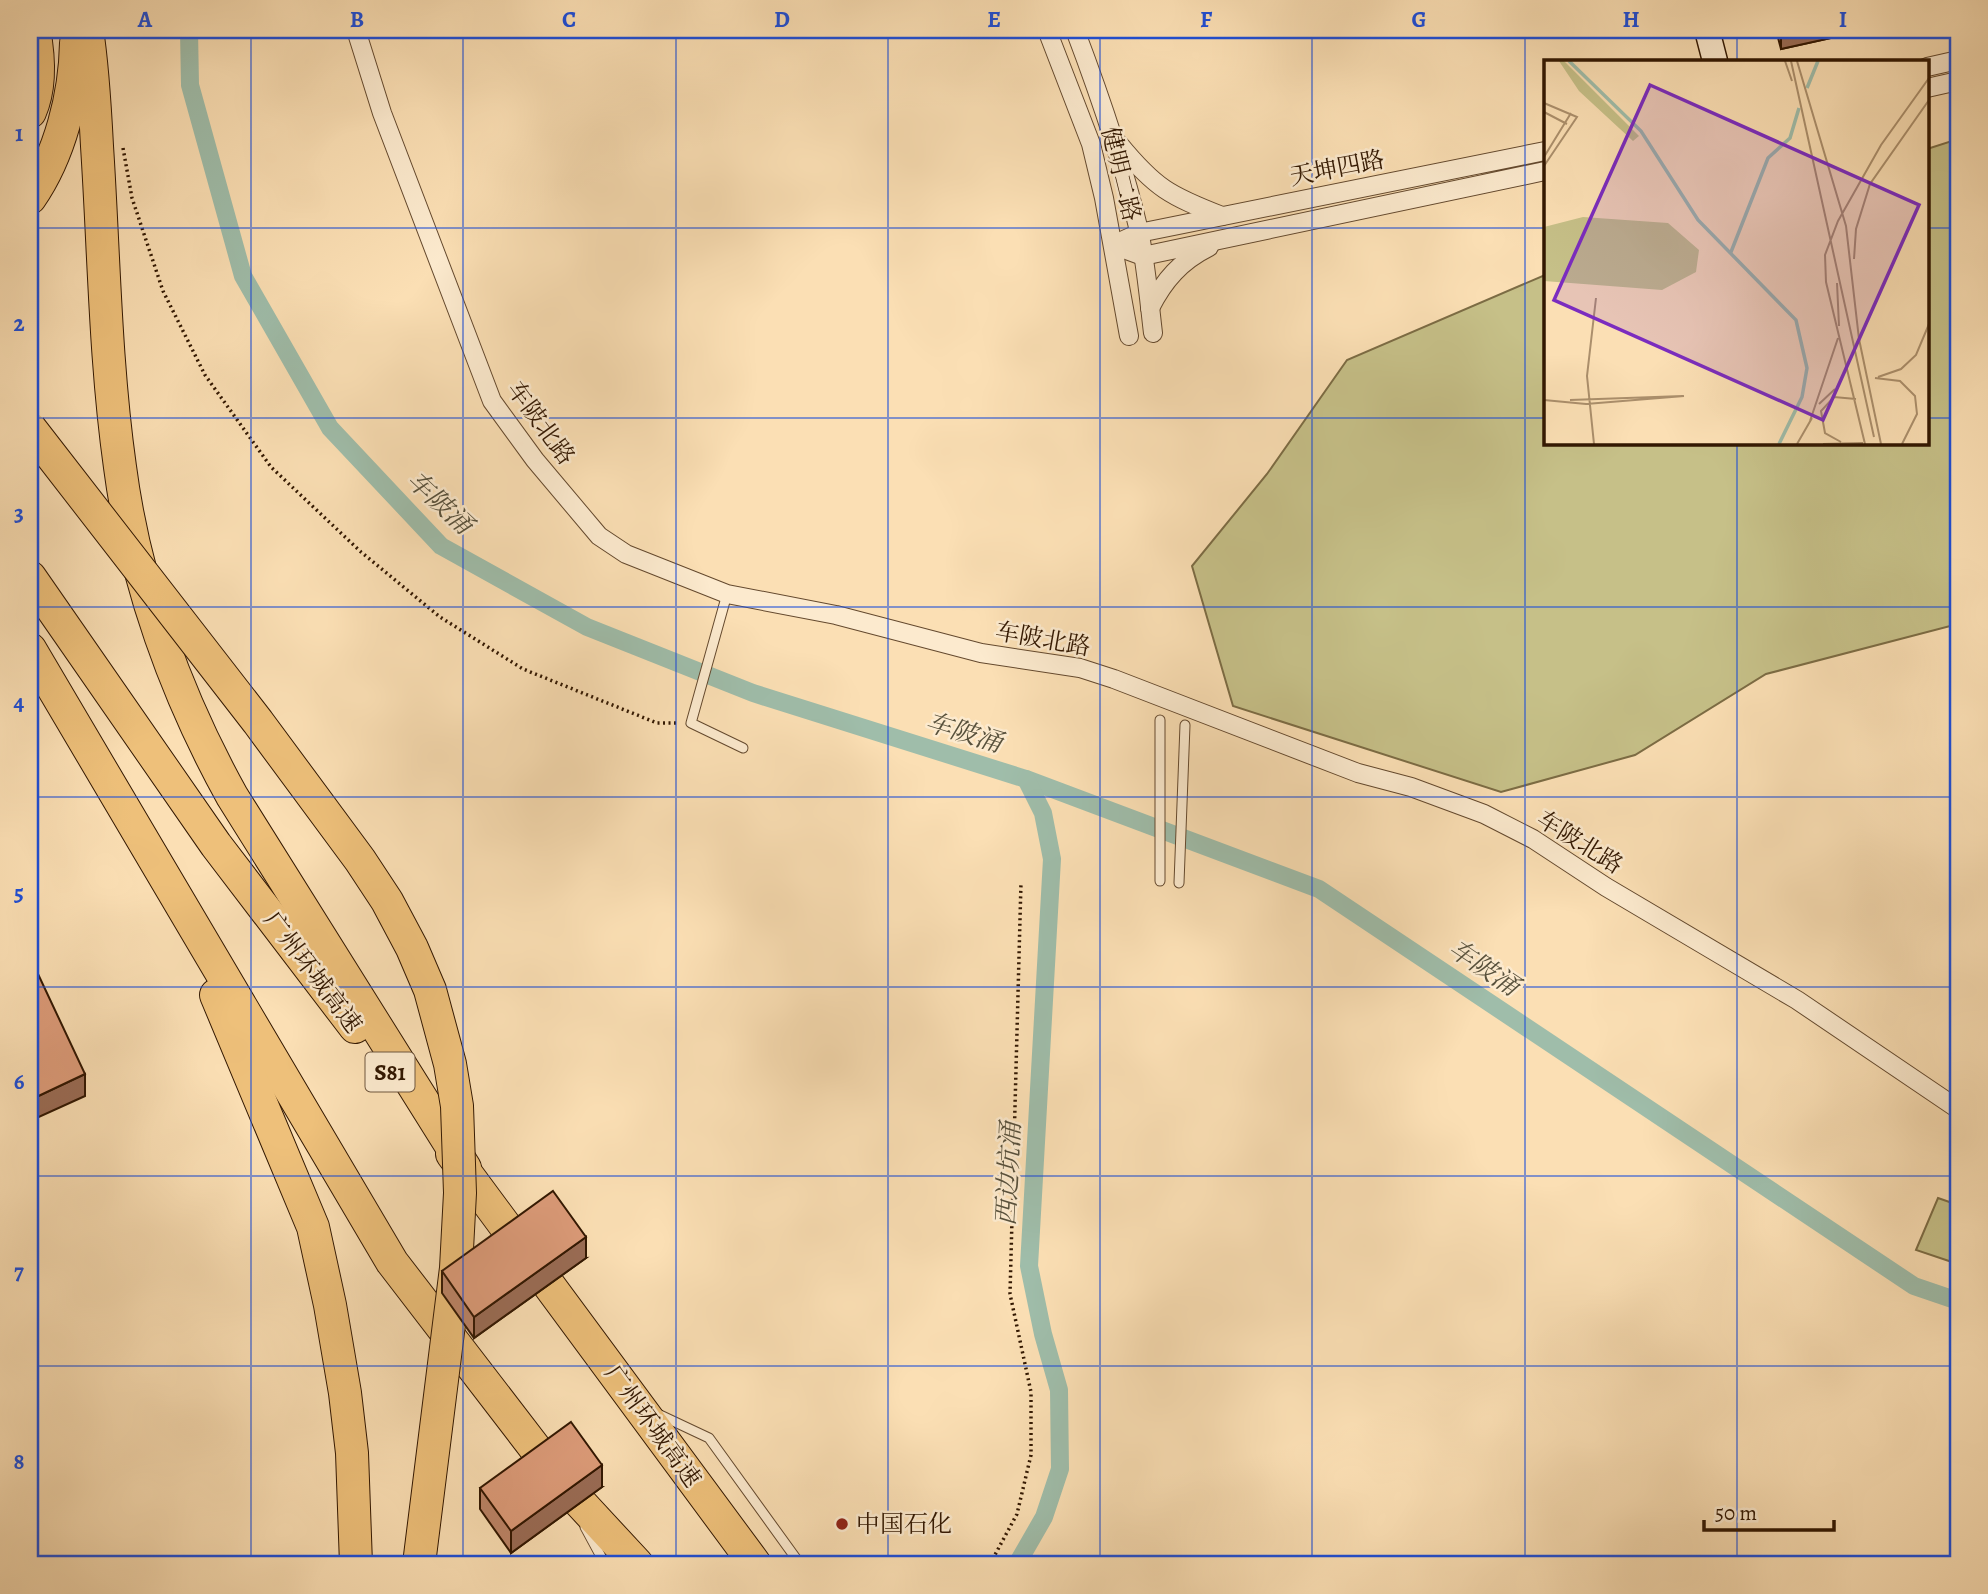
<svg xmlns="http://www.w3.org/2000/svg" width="1988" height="1594" font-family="Alegreya,'Noto Serif SC',serif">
<rect width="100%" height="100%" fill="#fbdfb4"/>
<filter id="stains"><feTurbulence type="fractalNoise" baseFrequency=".00286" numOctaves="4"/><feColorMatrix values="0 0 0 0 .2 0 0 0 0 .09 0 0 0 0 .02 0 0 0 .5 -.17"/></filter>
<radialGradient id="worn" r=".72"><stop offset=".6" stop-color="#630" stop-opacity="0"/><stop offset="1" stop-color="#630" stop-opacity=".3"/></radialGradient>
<g fill="#c6c088" stroke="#7c6c44" stroke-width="2">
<polygon points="1958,139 1958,624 1766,674 1635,755 1501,792 1233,706 1192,566 1267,474 1347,360 1545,275 1545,443 1927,443 1927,149"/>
<polygon points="1938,1198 1958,1205 1958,1264 1916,1250"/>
</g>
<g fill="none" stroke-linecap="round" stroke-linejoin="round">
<g stroke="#9fbdaa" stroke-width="18">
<polyline points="189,30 190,85 243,276 330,428 441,546 587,627 753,693 1026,779 1319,889 1914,1286 1958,1301"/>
<polyline points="1017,1564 1044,1517 1060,1469 1059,1390 1043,1334 1029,1266 1052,859 1043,813 1026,779"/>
</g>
<defs>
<g id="lane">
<polyline points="727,594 691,723 743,748"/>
<polyline points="1160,881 1160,720"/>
<polyline points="1179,883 1185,725"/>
<polyline points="658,1414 709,1438 800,1564"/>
<polyline points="585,1527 605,1564"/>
</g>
<g id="street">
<polyline points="356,30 382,113 492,401 535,460 599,536 626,554 727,594 836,615 981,653 1080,668 1114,679 1358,773 1411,787 1484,814 1533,839 1606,887 1797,1000 1958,1109"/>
<polyline points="1047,30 1091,144 1104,198 1129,336"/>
<path d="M1075,30C1100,96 1123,162 1139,231C1146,264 1149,299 1153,333"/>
<polyline points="1927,67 1958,60"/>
<polyline points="1927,88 1958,81"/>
<path d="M1119,144C1155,188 1170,196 1222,216"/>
<polyline points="1545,151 1139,233 1113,245 1143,256 1545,171"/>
<path d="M1150,308C1164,280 1181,261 1209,247"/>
</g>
<polyline id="secondary" points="1707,30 1715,61"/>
<g id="highway">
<path d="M87,30C93,68 95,107 97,146C104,253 105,361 120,467C135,582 176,695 232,796L465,1168"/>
<path d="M30,112C41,87 39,56 34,30"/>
<path d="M30,198C60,155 75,95 76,43"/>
<polyline points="30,577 216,845 355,1027"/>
<polyline points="30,649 392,1262 561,1482 637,1564"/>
<polyline points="216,995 313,1227 330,1305 345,1393 352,1453 356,1564"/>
<polyline points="452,1154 755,1564"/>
</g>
</defs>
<use href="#lane" stroke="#64492e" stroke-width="11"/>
<use href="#street" stroke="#64492e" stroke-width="20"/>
<use href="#secondary" stroke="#321701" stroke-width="27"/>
<use href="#highway" stroke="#321701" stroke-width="34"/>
<g stroke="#321701" stroke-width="3.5" stroke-dasharray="2 3.5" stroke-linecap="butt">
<polyline points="123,148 132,198 163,291 205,375 271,467 361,552 440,617 523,669 657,723 679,723"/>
<polyline points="990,1564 1017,1514 1031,1455 1031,1392 1010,1294 1021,882"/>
</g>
<use href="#lane" stroke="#fceace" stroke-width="9"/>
<use href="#street" stroke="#fceace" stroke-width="18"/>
<use href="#secondary" stroke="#fceace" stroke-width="24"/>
<use href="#highway" stroke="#eec07a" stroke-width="32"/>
<defs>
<polyline id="highway-bridge" points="30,428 258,722 360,860 387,901 412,948 430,990 450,1064 457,1106 460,1193 456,1268 419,1564"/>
</defs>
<use href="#highway-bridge" stroke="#321701" stroke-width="34" stroke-linecap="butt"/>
<use href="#highway-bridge" stroke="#eec07a" stroke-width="32"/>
</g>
<g fill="#bd8568" stroke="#321701" stroke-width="2">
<polygon points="1776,30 1831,30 1831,38 1781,49"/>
<polygon points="586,1258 474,1338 442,1293 442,1271"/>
<polygon points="602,1487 511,1553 480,1509 480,1488"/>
</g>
<g fill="#9a6c55" stroke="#321701" stroke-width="2">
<polygon points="1757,30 1771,30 1757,33"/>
<polygon points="1781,30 1831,30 1831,38 1781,49"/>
<polygon points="85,1074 85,1096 30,1121 30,1100"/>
<polygon points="586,1237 586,1258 474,1338 474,1317"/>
<polygon points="602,1465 602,1487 511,1553 511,1531"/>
</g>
<g fill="#dc9b79" stroke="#321701" stroke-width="2">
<polygon points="38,974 85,1074 30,1100 30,978"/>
<polygon points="553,1191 586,1237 474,1317 442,1271"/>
<polygon points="571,1422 602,1465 511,1531 480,1488"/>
</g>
<path fill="none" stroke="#1d4ed8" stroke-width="2" stroke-opacity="0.55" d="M251,30V1564M463,30V1564M676,30V1564M888,30V1564M1100,30V1564M1312,30V1564M1525,30V1564M1737,30V61M30,228H1545M1927,228H1958M30,418H1545M1927,418H1958M1737,443V1564M30,607H1958M30,797H1958M30,987H1958M30,1176H1958M30,1366H1958"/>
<circle fill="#8f2418" stroke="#fceace" stroke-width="2.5" cx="842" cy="1524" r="7"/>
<g text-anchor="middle" stroke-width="5" stroke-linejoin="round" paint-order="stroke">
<rect fill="#fceace" stroke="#6f563e" stroke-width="2" x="365.5" y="1052.5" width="49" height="39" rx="5"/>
<g font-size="23" font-weight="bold" fill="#321701">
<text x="390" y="1080">S81</text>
</g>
<g font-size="24" fill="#321701" stroke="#fceace">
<text transform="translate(1337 168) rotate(-11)" y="8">天坤四路</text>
<text transform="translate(1121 174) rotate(76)" y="8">健明二路</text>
<text transform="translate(541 423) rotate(54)" y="8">车陂北路</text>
<text transform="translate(1043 639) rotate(10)" y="8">车陂北路</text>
<text transform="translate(1580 842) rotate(32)" y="8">车陂北路</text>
<text transform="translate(313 972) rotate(53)" y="8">广州环城高速</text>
<text transform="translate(653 1426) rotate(54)" y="8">广州环城高速</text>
</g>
<g font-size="24" fill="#321701" stroke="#fceace" text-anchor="start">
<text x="856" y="1532">中国石化</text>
</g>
<g font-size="26" font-style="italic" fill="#58513c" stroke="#fceace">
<text transform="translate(440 502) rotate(43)" y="9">车陂涌</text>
<text transform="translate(964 732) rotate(17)" y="9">车陂涌</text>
<text transform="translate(1484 967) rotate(34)" y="9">车陂涌</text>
<text transform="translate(1008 1174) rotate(-87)" y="9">西边坑涌</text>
</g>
</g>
<g transform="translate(1544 60)">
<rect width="385" height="385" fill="#fbdfb4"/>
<path d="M15,1H20L95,76L89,81L35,31ZM39,157L124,163L155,190L152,212L118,230L0,221V167Z" fill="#c6c088"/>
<path fill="none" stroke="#9fbdaa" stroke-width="3.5" d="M25,1L97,71L154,160L252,260L263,308L258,337L235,384M263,28L274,1M187,192L224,98L246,78L255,48"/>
<path fill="none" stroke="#ab8f6c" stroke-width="2" d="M241,1L248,21M247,1L330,377M253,1L302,166L315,279L337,384M0,43L33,57L0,106M0,52L23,64M0,97L27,53M310,199L312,169L326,124L385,40M293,223L295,266M334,317L357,309L372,295L385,264M331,318L356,321L371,336L373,354L358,384M0,340L42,344L140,336M26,340L139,336M275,344L291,329M266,361L294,278M297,382L281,373L277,351L290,337L312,339M50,384L43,316L52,238M253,384L268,358M279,384L319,383M321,384L282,222L281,195L294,161L337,85L385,18"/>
<path fill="#7b2cbf" fill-opacity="0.15" stroke="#7b2cbf" stroke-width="3.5" d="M106,25L375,145L279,360L10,240Z"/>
<rect width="385" height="385" fill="none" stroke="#321701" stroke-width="3.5"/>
</g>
<rect width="1988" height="1594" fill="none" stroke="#fbdfb4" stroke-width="77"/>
<path d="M1704 1520v10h130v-10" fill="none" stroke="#321701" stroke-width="3.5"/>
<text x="1715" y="1520" font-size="21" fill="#321701" stroke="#fceace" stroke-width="5" paint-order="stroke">50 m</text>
<rect x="38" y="38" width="1912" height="1518" fill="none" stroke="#1d4ed8" stroke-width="2.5"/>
<g font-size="23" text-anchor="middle" font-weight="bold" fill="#1d4ed8">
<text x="145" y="27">A</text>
<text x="357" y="27">B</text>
<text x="569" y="27">C</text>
<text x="782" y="27">D</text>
<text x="994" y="27">E</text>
<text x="1206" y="27">F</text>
<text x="1419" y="27">G</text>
<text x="1631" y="27">H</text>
<text x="1843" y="27">I</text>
<text x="19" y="141">1</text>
<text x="19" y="331">2</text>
<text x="19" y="521">3</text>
<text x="19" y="710">4</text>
<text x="19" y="900">5</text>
<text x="19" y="1089">6</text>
<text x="19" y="1279">7</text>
<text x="19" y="1469">8</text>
</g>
<rect width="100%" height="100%" filter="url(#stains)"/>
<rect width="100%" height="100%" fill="url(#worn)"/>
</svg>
